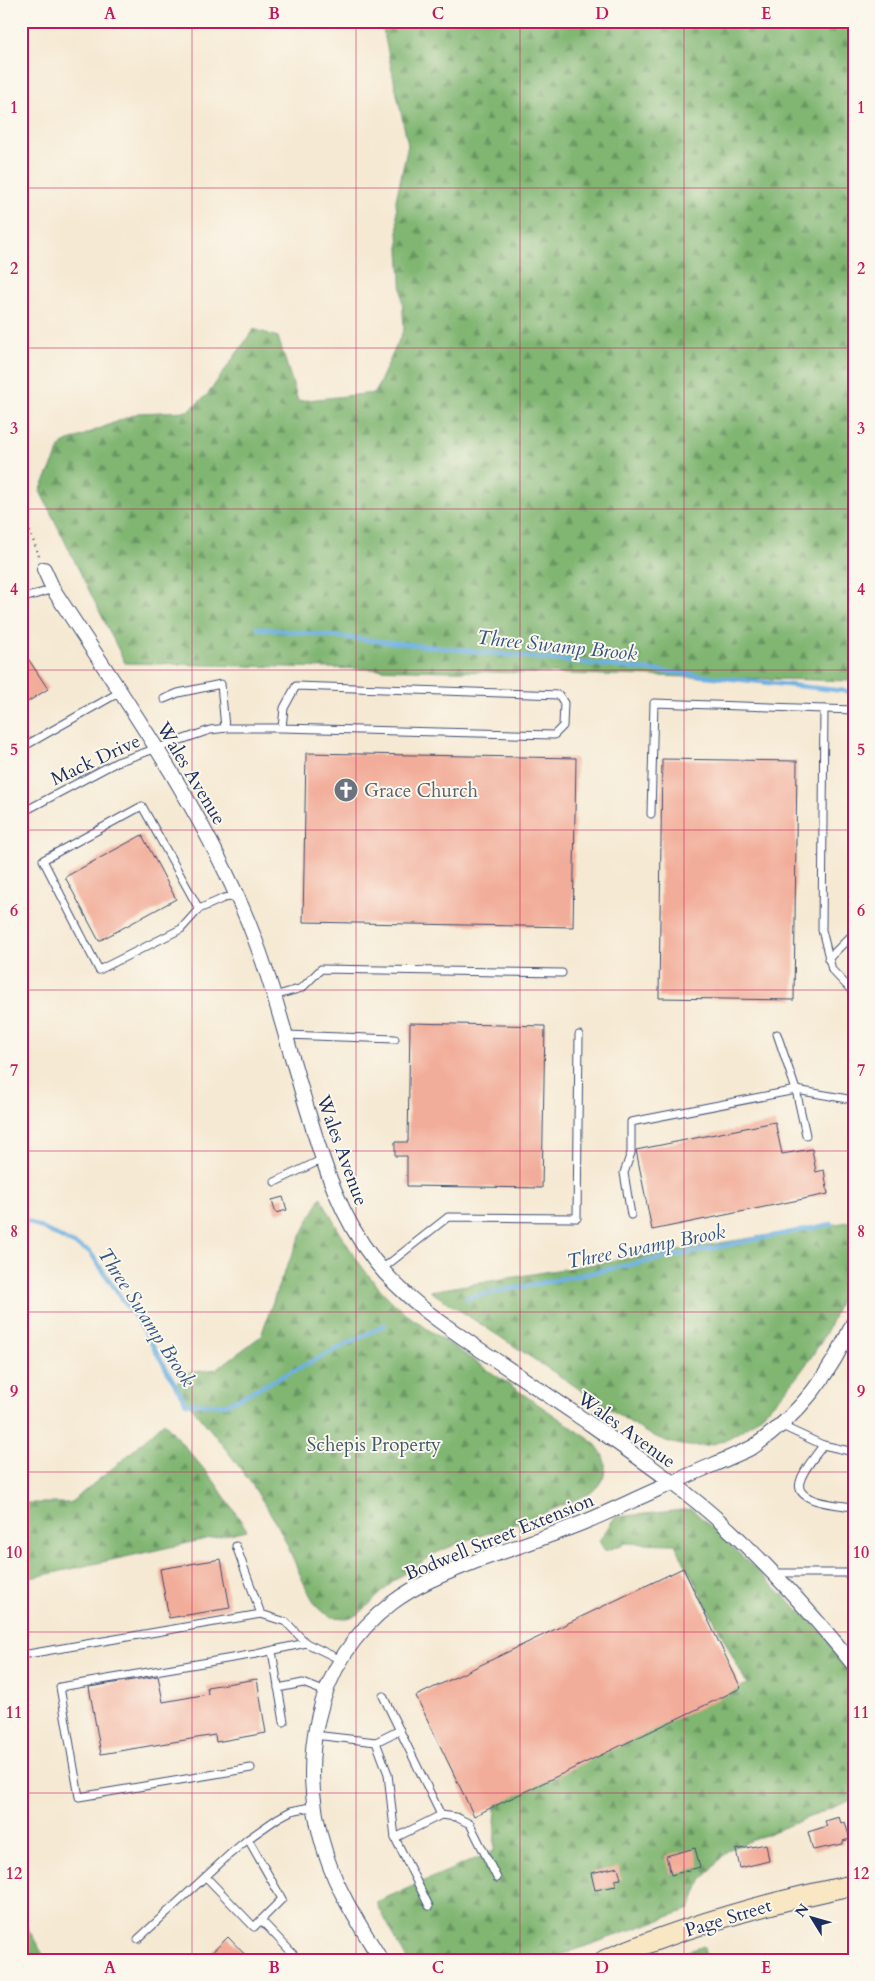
<svg xmlns="http://www.w3.org/2000/svg" width="875" height="1981" font-family="Cardo,serif">
<defs>
<pattern id="forest-firs" width="22" height="20" patternUnits="userSpaceOnUse" patternTransform="scale(1.25)"><rect width="22" height="20" fill="#80b672"/><path d="M5 1l3.5 6h-7zM16 11l3.5 6h-7z" fill="#689461"/></pattern>
</defs>
<rect width="100%" height="100%" fill="#fbf7ec"/>
<filter id="ink" filterUnits="userSpaceOnUse"><feTurbulence type="fractalNoise" baseFrequency=".02" numOctaves="2"/><feDisplacementMap in="SourceGraphic" scale="10" xChannelSelector="R" yChannelSelector="G"/><feConvolveMatrix kernelMatrix="1 2 1 2 8 2 1 2 1" color-interpolation-filters="sRGB"/></filter>
<filter id="wash" filterUnits="userSpaceOnUse"><feTurbulence type="fractalNoise" baseFrequency=".0096" numOctaves="4" result="noise"/><feDisplacementMap in="SourceGraphic" scale="20" xChannelSelector="R" yChannelSelector="G"/><feGaussianBlur stdDeviation="1.12" result="paint"/><feColorMatrix in="noise" values="0 0 0 0 0 0 0 0 0 0 0 0 0 0 0 0 0 1.4 0 .05"/><feComposite in="paint" operator="in"/></filter>
<g filter="url(#wash)">
<rect width="100%" height="100%" fill="#f5e9d3"/>
<g fill="url(#forest-firs)" stroke="#4e7268">
<polygon points="375,21 854,21 854,681 125,663 40,491 62,444 138,413 188,411 208,394 254,329 278,337 298,401 375,393 404,329 396,200 408,145 383,29"/>
<path d="M321,1197C344,1243 371,1288 413,1319L592,1441C610,1458 610,1479 589,1494L525,1521L459,1543L436,1553L395,1580L360,1613L354,1616L347,1618L332,1617L320,1610L316,1605C300,1580 292,1552 278,1526C249,1475 212,1431 174,1386L186,1373L217,1369L261,1336L278,1287L298,1241Z"/>
<path d="M854,1221C854,1255 846,1287 833,1318C815,1361 756,1437 708,1445C684,1449 666,1442 645,1432L430,1291Z"/>
<polygon points="164,1422 214,1481 247,1530 21,1580 21,1503 70,1503 124,1459"/>
<polygon points="692,1509 854,1662 854,1799 728,1850 701,1881 690,1909 547,1960 407,1960 376,1902 494,1851 496,1803 747,1684 675,1544 626,1543 605,1551 599,1541 615,1517"/>
<polygon points="21,1916 46,1960 21,1960"/>
<polygon points="704,1946 706,1960 661,1960"/>
</g>
<g fill="none" stroke-linecap="round" stroke-linejoin="round">
<g stroke="#6db0e2" stroke-width="4.5">
<polyline points="257,628 854,692"/>
<polyline points="21,1218 90,1252 146,1334 186,1403 225,1405 385,1325"/>
<polyline points="466,1298 832,1224"/>
</g>
</g>
<g id="blocks">
<g fill="#f2ad9a">
<polygon points="21,648 48,689 21,706"/>
<polygon points="306,753 576,758 573,927 303,922"/>
<polygon points="662,759 797,761 794,1000 659,998"/>
<polygon points="142,835 176,899 99,941 65,877"/>
<polygon points="410,1023 545,1026 542,1188 407,1186 407,1156 395,1156 395,1142 408,1142"/>
<polygon points="775,1122 782,1154 812,1149 816,1172 824,1170 828,1194 652,1230 636,1150"/>
<polygon points="283,1197 287,1210 276,1213 272,1200"/>
<polygon points="221,1559 230,1608 169,1618 160,1569"/>
<polygon points="683,1568 741,1688 474,1816 416,1696"/>
<polygon points="158,1676 163,1702 208,1694 207,1687 257,1679 266,1733 216,1742 215,1735 101,1754 89,1687"/>
<polygon points="839,1817 841,1823 845,1822 850,1839 843,1841 843,1844 813,1850 808,1832 827,1826 825,1821"/>
<polygon points="766,1844 769,1861 740,1868 736,1850"/>
<polygon points="695,1848 700,1867 671,1875 666,1856"/>
<polygon points="618,1867 621,1879 615,1880 616,1886 595,1890 591,1873"/>
<polygon points="228,1937 250,1960 204,1960"/>
</g>
</g>
</g>
<g filter="url(#ink)">
<use href="#blocks" fill-opacity="0" stroke="#3c4b70" stroke-width="1"/>
<g fill="none" stroke-linecap="round" stroke-linejoin="round">
<defs>
<g id="lane">
<polyline points="21,599 53,589"/>
<polyline points="164,699 178,693 221,684 225,728"/>
<polyline points="824,709 854,710"/>
<polyline points="21,748 120,692"/>
<polyline points="21,813 117,762 210,730 227,728 282,728 554,735 563,726 564,703 559,695 296,686 284,708 282,728"/>
<polyline points="651,814 654,703 824,709 822,930 832,970 854,993"/>
<polyline points="199,909 142,806 43,860 99,970 181,929 199,909 224,898 237,896"/>
<polyline points="828,959 854,933"/>
<polyline points="274,996 302,988 321,969 562,973"/>
<polyline points="777,1034 796,1090 806,1135"/>
<polyline points="286,1035 395,1039"/>
<polyline points="275,1182 323,1159"/>
<polyline points="631,1215 624,1173 631,1153 631,1122 796,1090 854,1100"/>
<polyline points="382,1269 448,1217 577,1218 579,1035"/>
<polyline points="782,1426 823,1445 854,1452"/>
<path d="M823,1445C816,1456 803,1469 800,1482C794,1503 840,1505 854,1507"/>
<polyline points="236,1546 261,1614 286,1622 306,1643"/>
<polyline points="773,1573 854,1573"/>
<polyline points="272,1651 284,1722"/>
<polyline points="28,1654 261,1614"/>
<polyline points="278,1688 303,1683 326,1692"/>
<polyline points="383,1696 441,1815 456,1817 470,1824 497,1878"/>
<polyline points="314,1735 376,1742 400,1730"/>
<polyline points="376,1742 388,1774 395,1838"/>
<polyline points="251,1768 79,1797 60,1687 256,1654 306,1643 341,1660"/>
<polyline points="248,1839 282,1899 261,1920"/>
<polyline points="206,1877 254,1927 261,1920 295,1956"/>
<polyline points="429,1906 395,1838 441,1815"/>
<polyline points="138,1939 230,1854 248,1839 278,1818 291,1811 315,1806"/>
</g>
<g id="street">
<path d="M44,569L53,589C123,697 200,804 249,924C274,986 289,1051 309,1115C324,1166 341,1218 374,1260C403,1297 441,1323 479,1349C512,1371 545,1393 577,1415C632,1453 689,1491 737,1537C779,1577 817,1620 854,1665"/>
<path d="M381,1960C361,1927 339,1894 327,1858C296,1766 312,1664 392,1603C417,1584 446,1573 474,1562C510,1549 547,1537 582,1523C612,1511 641,1496 670,1484C697,1471 726,1460 753,1447C800,1415 831,1373 854,1321"/>
</g>
<path id="secondary" d="M605,1960C685,1926 769,1902 854,1885"/>
</defs>
<use href="#lane" stroke="#3c4b70" stroke-width="9"/>
<use href="#street" stroke="#3c4b70" stroke-width="16"/>
<use href="#secondary" stroke="#3c4b70" stroke-width="22"/>
<polyline stroke="#3c4b70" stroke-width="2.5" stroke-dasharray="1 4" stroke-linecap="butt" points="21,508 39,556"/>
<use href="#lane" stroke="#fff" stroke-width="7"/>
<use href="#street" stroke="#fff" stroke-width="14"/>
<use href="#secondary" stroke="#f9e7c3" stroke-width="20"/>
</g>
</g>
<path fill="none" stroke="#c2185b" stroke-width="1" stroke-opacity="0.55" d="M192,21V1960M356,21V1960M520,21V1960M684,21V1960M21,188H854M21,348H854M21,509H854M21,670H854M21,830H854M21,990H854M21,1151H854M21,1312H854M21,1472H854M21,1632H854M21,1793H854"/>
<defs>
<symbol id="church-disc" viewBox="-11 -11 22 22"><circle r="9.5" fill="#6b7280" stroke="#fbf7ec"/><path d="M-1.2-6h2.4v3.5h3.3v2.4h-3.3V6h-2.4V-.1h-3.3v-2.4h3.3Z" fill="#fff"/></symbol>
</defs>
<g fill-rule="evenodd">
<use href="#church-disc" x="332" y="776" width="28" height="28"/>
</g>
<g text-anchor="middle" stroke-width="4" stroke-linejoin="round" paint-order="stroke">
<g font-size="19" fill="#1b2f5e" stroke="#fbf7ec">
<text transform="translate(95 759) rotate(-25)" y="7">Mack Drive</text>
<text transform="translate(192 773) rotate(59)" y="7">Wales Avenue</text>
<text transform="translate(343 1150) rotate(70)" y="7">Wales Avenue</text>
<text transform="translate(627 1429) rotate(36)" y="7">Wales Avenue</text>
<text transform="translate(499 1536) rotate(-22)" y="7">Bodwell Street Extension</text>
<text transform="translate(728 1917) rotate(-17)" y="7">Page Street</text>
</g>
<g font-size="19" fill="#5b616d" stroke="#fbf7ec" text-anchor="start">
<text x="364" y="797">Grace Church</text>
</g>
<g font-size="19" fill="#3c5868" stroke="#fbf7ec">
<text x="374" y="1451">Schepis Property</text>
</g>
<g font-size="20" font-style="italic" fill="#345686" stroke="#fbf7ec">
<text transform="translate(557 645) rotate(6)" y="7">Three Swamp Brook</text>
<text transform="translate(646 1246) rotate(-11)" y="7">Three Swamp Brook</text>
<text transform="translate(147 1317) rotate(57)" y="7">Three Swamp Brook</text>
</g>
</g>
<rect width="875" height="1981" fill="none" stroke="#fbf7ec" stroke-width="55"/>
<g transform="translate(812 1918) rotate(307)" stroke="#fbf7ec" stroke-width="4" paint-order="stroke">
<path d="M0-4L9 19L0 12L-9 19Z" fill="#1b2f5e"/>
<text y="-8" font-size="14" font-weight="bold" text-anchor="middle" fill="#1b2f5e">N</text>
</g>
<rect x="28" y="28" width="820" height="1926" fill="none" stroke="#c2185b" stroke-width="2"/>
<g font-size="16" text-anchor="middle" font-weight="bold" fill="#c2185b">
<text x="110" y="19">A</text>
<text x="274" y="19">B</text>
<text x="438" y="19">C</text>
<text x="602" y="19">D</text>
<text x="766" y="19">E</text>
<text x="14" y="113">1</text>
<text x="861" y="113">1</text>
<text x="14" y="274">2</text>
<text x="861" y="274">2</text>
<text x="14" y="434">3</text>
<text x="861" y="434">3</text>
<text x="14" y="595">4</text>
<text x="861" y="595">4</text>
<text x="14" y="755">5</text>
<text x="861" y="755">5</text>
<text x="14" y="916">6</text>
<text x="861" y="916">6</text>
<text x="14" y="1076">7</text>
<text x="861" y="1076">7</text>
<text x="14" y="1237">8</text>
<text x="861" y="1237">8</text>
<text x="14" y="1397">9</text>
<text x="861" y="1397">9</text>
<text x="14" y="1558">10</text>
<text x="861" y="1558">10</text>
<text x="14" y="1718">11</text>
<text x="861" y="1718">11</text>
<text x="14" y="1879">12</text>
<text x="861" y="1879">12</text>
<text x="110" y="1973">A</text>
<text x="274" y="1973">B</text>
<text x="438" y="1973">C</text>
<text x="602" y="1973">D</text>
<text x="766" y="1973">E</text>
</g>
</svg>
